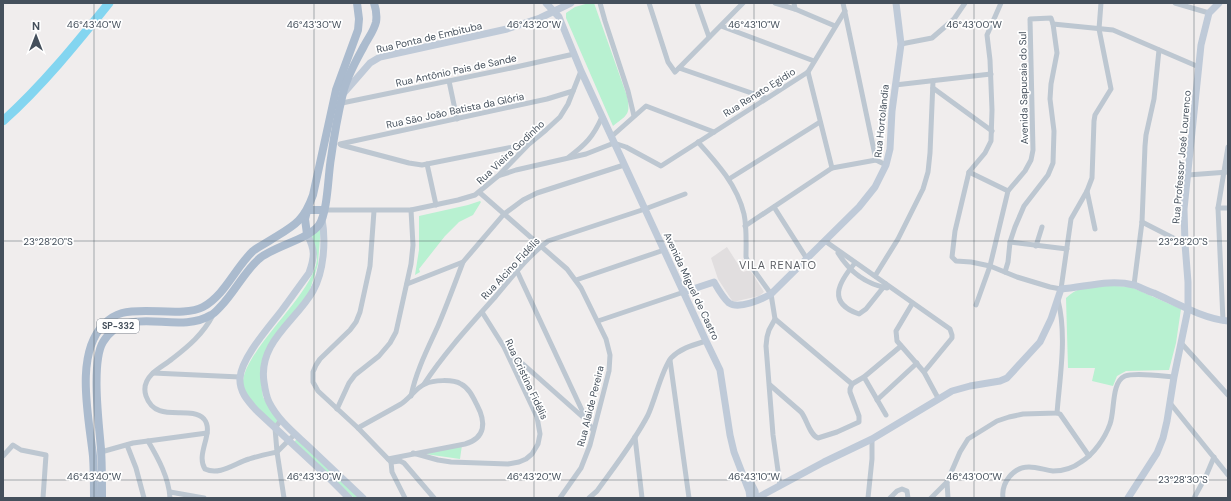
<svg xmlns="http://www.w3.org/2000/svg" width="1231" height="501" font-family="'DM Sans',sans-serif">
<rect width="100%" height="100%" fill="#f0eded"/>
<polygon fill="#e1dedf" points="727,247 743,272 749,270 752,273 764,292 759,296 733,302 718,279 711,258"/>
<g fill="#b8f1d1">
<path d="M589,3H594L627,96C631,115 627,115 613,126L566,18V13L575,7Z"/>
<polygon points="480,201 481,202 473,215 459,222 445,236 419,269 420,272 415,275 419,250 419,216 468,205"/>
<path d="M321,225L318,264L309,293L271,340L261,382L263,397L278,421L275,424C266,417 250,403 245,393C228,362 314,297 317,259C317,251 313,243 310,235Z"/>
<path d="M1100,285L1131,287L1181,309L1176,343L1169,370L1126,371L1117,376L1113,386L1092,381L1095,368H1068L1066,298C1076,288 1087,287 1100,285Z"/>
<polygon points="297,439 360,498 354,498 294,442"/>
<polygon points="462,445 460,459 418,453"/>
</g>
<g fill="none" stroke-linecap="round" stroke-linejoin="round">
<path stroke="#83d5f0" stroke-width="9" d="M3,121C42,86 76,44 109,3"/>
<g stroke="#bdc7d1" stroke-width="5">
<polyline points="600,3 605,21 628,91 634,116"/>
<polyline points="649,3 668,62 675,72 743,3"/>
<polyline points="697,3 709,37"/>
<polyline points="775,3 795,9 835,26"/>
<polyline points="794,3 795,9"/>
<polyline points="843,3 876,160 886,165"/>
<polyline points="1001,3 987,35 990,60 992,110 991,141 985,153 969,172 955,231 952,257 956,261 971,262 990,266 1017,277 1050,287 1061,289 1071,219 1087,191 1092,178 1094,121 1095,115 1111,89 1099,29 1101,3"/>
<polyline points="1175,3 1209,13"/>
<polyline points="721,26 814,61"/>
<polyline points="901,44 932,38 954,19 965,3"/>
<polyline points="679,68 766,98"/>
<polyline points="808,72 832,168"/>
<polyline points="449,81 457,119"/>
<polyline points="895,85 991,74"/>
<polyline points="933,88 992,131"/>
<polyline points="342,103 516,67 574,54"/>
<polyline points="611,137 646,106 714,132"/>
<path d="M698,142C717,163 737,185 744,214C747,228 746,243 746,257L748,262L771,294L775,319L769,330L767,337L766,346L773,435L780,485"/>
<polyline points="340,144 547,99 573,91"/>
<polyline points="341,145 409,163 422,165 528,144"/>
<path d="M569,157C586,144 593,137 602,117"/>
<polyline points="427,164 436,205"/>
<polyline points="969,172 1008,191"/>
<polyline points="1188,175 1228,172"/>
<polyline points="498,176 516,170 586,154 614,143 626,147 661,166 808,72 845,11"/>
<polyline points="729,179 820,122"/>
<polyline points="1087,191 1095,229"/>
<polyline points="479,192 567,269 581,288 606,339 610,355 609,371 590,445 581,468 560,498"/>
<polyline points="774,207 807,259"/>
<polyline points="1218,208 1228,208"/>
<polyline points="324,210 411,210 458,200 475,195 498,176 529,144 546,130 560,117 568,104 581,71"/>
<polyline points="374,211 370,266 360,312 356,322 350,330 320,359 316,365 313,372 313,382 318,391 358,428 391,462"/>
<polyline points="1142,222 1185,244"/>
<polyline points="745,226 832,168 876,160"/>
<polyline points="825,241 950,329 952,335 952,338 924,372"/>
<polyline points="1010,242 1067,249"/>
<polyline points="1036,246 1042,227"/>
<path d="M838,253C849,271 866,284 887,288"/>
<path d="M855,263C838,283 827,303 859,314L866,309L886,284"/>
<polyline points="517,271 587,421 593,430"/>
<polyline points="1005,272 1008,262 1010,242 1015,227 1024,206 1048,175 1053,163 1054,131 1050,99 1051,84 1057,53 1053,24"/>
<polyline points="875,276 898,239 923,189 928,172 930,153 933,81"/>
<polyline points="576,280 664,250"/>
<polyline points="407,284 463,262 504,214 523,200 537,193 624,165"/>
<polyline points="1134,285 1142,222 1145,146 1146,135 1154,99 1159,50"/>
<polyline points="912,304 896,331 897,341 924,372 938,398"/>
<polyline points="976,305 990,266 1008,191 1025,171 1031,160 1033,150 1030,19 1051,18 1053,24 1113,30 1199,67"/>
<path d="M213,315C203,334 189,346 172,359C166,364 158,368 152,374C146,380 143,387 146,396C156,425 190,404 204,419C215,432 195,454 205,469C220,476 235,463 249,459C258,456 268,454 277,452"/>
<polyline points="775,319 852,384"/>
<polyline points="598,321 684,292"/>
<polyline points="1223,321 1218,208 1228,147"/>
<polyline points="1182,344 1228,395"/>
<polyline points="506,349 585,419"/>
<polyline points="670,360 689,498"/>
<polyline points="153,373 240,377"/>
<polyline points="864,377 886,415"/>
<path d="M424,384C445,352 471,324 496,296C512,277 528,256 548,241L645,209L685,194"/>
<polyline points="852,384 864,377 901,346"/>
<path d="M770,385L801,412C807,419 809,434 818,438L837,432L859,422V416L850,392V389L852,384"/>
<path d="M411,396C416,371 428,348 438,326C447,305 455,283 463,262"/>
<polyline points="877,400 917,363"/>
<polyline points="1170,403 1228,475"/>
<polyline points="337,409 349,383 355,375 379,356 390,343 396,332 411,264 413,245 411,210"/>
<polyline points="1057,413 1060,414 1089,456"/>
<polyline points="281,420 275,428 277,452 284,498"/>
<path d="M358,428C372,420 387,412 401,404C409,399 417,387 425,384C433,380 453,379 461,384C469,388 473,397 477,405C486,422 486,438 465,444L388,459"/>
<polyline points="635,437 642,498"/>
<path d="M148,441C158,458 169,478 170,498"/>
<polyline points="127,445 136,468 144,498"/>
<polyline points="101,452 133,443 207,433"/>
<polyline points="277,452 295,434"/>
<polyline points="413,453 438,460 451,462 508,464 519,462 526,459 532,454 538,444 540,434 537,417 504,347 482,312"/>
<polyline points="3,456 13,445 21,450 46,455 43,498"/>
<polyline points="391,462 392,472 405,498"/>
<polyline points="392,462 400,461 404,463 434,498"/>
<polyline points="170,492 204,498"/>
<path d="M589,498L597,491C615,466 634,442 648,415C655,400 662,369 671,358C681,348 693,345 706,341"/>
<polyline points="868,498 872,459 872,439"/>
<polyline points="890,498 897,491 902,489 907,491 908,498"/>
<polyline points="931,498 947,482"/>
<path d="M948,498L947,482L960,452L968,439L997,421L1009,417L1023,414L1057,413C1060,375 1067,336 1058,300"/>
<path d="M1003,498C1001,483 1013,467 1029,467C1037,467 1045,470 1053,471C1063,471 1073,468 1081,462C1094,454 1105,438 1110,424C1115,411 1111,382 1125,376C1135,372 1162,376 1174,377"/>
<polyline points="1194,498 1206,476 1214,457"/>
</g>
<g stroke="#bfcad8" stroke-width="7">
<polyline points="546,3 559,17 581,71 706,341 720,370 730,435 734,452 749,491 750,498"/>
<polyline points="343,94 370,63 380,57 507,29 540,18 571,3"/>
<path d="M322,219C326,241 324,271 313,291C296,321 258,342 264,382C265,389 266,396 269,402C278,420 293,432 307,445C326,463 344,480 363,498"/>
<path d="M307,234C315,250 315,256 309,273C300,285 291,298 282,310C270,326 241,358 240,378C239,391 247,400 256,410L329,478L349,498"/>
<path d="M684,292L714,282C718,289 723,298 729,303C739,310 762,299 771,294L859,207L875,187L886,165L890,149L892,111L901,44L896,3"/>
<polyline points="748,477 755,491 756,498"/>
<path d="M757,498L824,462L872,439L952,391L970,386L1000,381L1007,378L1040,342L1051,319L1061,289C1086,287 1109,279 1134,285C1140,287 1147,291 1154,293C1176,303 1204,319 1228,321"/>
<polyline points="1128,498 1157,453 1163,438 1167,421 1174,377 1188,309 1188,282 1185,244 1184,209 1189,161 1201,45 1209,13 1219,3"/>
</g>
<g stroke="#abbbce" stroke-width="8">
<polyline points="308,210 324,210"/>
<polyline points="307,234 305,219 307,211"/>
<path d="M94,498C94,484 94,470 93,456C89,418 74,354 104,324C109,319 115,315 122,313C145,307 184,317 203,307C225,295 235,268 253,251C258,247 264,244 269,241C293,226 303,223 313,195L336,90L358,30L359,19L357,3"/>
<path d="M102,498C102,482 102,465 101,449C99,425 91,362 103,342C127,302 176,336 211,315C215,313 218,309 221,306C234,293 246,269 260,258C275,246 309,239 319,225C328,212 328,174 331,158C334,136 338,114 343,93C347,76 356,61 364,46C368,38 374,31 376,22C377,16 376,9 374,3"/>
</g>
</g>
<path fill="none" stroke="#45505c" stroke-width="1" stroke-opacity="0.45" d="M94,3V498M314,3V498M534,3V498M754,3V498M974,3V498M1194,3V498M3,241H1228M3,480H1228"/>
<g text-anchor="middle" stroke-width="3.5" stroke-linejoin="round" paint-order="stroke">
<rect fill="#fff" stroke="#7d848d" stroke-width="1" x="97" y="319" width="42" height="14" rx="3"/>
<g font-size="9" font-weight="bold" fill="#45505c">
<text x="118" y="329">SP-332</text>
</g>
<g font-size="10" fill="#45505c" stroke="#fff">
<text transform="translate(429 37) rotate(-13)" y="4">Rua Ponta de Embituba</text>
<text transform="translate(456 70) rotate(-12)" y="4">Rua Antônio Pais de Sande</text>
<text transform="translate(1023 88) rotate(-91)" y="4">Avenida Sapucaia do Sul</text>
<text transform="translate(759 92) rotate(-32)" y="4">Rua Renato Egidio</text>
<text transform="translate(455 110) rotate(-12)" y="4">Rua São João Batista da Glória</text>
<text transform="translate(881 121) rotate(-84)" y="4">Rua Hortolãndia</text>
<text transform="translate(510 152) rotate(-43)" y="4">Rua Vieira Godinho</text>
<text transform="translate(1181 157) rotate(-85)" y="4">Rua Professor José Lourenco</text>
<text transform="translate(510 268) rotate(-47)" y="4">Rua Alcino Fidélis</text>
<text transform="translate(692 286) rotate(65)" y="4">Avenida Miguel de Castro</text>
<text transform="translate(527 379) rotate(65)" y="4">Rua Cristina Fidélis</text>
<text transform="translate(590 406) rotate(-76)" y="4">Rua Alaide Pereira</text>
</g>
<g font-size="11" letter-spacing="1" fill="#5a5d63" stroke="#fff">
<text x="778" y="269">VILA RENATO</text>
</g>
</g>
<g font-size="10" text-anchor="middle" fill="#45505c" stroke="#fff" stroke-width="3.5" stroke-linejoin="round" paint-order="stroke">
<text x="94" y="28">46°43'40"W</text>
<text x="314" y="28">46°43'30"W</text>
<text x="534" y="28">46°43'20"W</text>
<text x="754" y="28">46°43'10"W</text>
<text x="974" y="28">46°43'00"W</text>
<text x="48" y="245">23°28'20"S</text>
<text x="1183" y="245">23°28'20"S</text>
<text x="94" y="480">46°43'40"W</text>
<text x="314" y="480">46°43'30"W</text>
<text x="534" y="480">46°43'20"W</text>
<text x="754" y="480">46°43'10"W</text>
<text x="974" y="480">46°43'00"W</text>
<text x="1183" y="483">23°28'30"S</text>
</g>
<rect width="1231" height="501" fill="none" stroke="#45505c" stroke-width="8"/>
<g transform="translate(36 36)" stroke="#ffffff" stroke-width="3" paint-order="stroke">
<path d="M0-3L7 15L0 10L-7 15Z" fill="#45505c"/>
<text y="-6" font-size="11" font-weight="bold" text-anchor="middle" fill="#45505c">N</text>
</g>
</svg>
